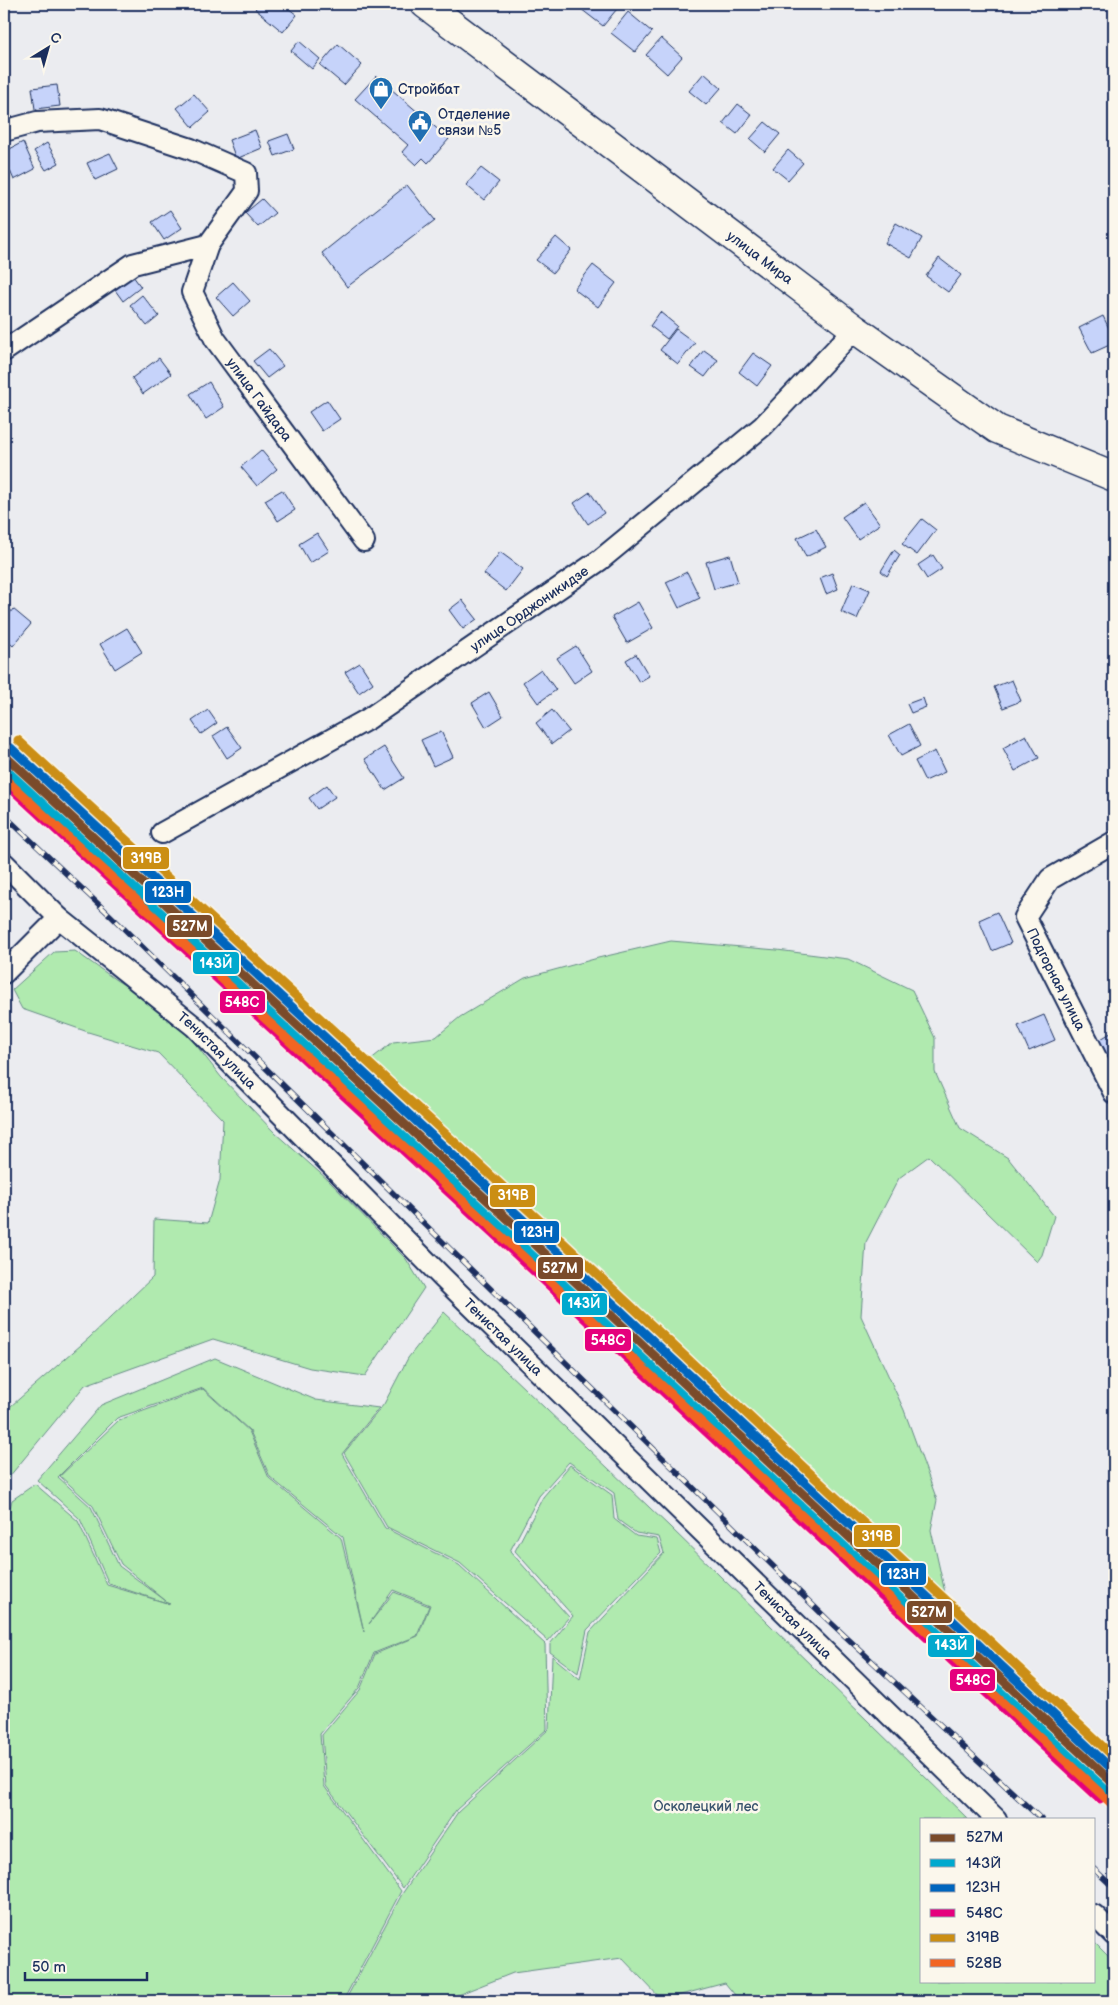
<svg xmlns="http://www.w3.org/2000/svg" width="1118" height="2005" font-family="'Balsamiq Sans',sans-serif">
<rect width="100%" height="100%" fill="#ebecf0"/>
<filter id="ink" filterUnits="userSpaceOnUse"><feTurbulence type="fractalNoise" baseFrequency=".02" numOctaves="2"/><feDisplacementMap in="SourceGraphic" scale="10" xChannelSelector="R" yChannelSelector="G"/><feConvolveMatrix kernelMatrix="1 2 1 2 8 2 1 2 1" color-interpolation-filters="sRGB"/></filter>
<g filter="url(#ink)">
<g fill="#b0eaaf" stroke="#668c86" fill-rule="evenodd">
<polygon points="671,941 777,950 848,959 912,990 935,1038 935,1072 960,1128 1008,1158 1054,1216 1042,1255 1037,1262 929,1156 899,1178 866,1242 861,1316 904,1410 937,1500 931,1530 946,1597 728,1390 438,1127 370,1060 393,1042 436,1037 460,1017 525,978 598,958"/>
<polygon points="75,951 116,980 172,1014 221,1077 275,1133 328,1180 406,1259 424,1288 365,1376 310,1368 213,1339 85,1385 4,1483 4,1412 89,1338 153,1277 154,1219 208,1223 220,1180 223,1120 158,1053 88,1032 22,1009 12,990 54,952"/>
<polygon points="444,1312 670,1527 968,1819 922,1819 922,1981 1094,1981 1094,1942 1114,1962 1114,2001 740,2001 725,1983 662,2000 622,1958 513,1973 442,2001 345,2001 402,1894 458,1812 549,1729 552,1656 580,1679 590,1632 664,1553 659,1537 636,1533 618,1520 614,1493 569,1462 539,1496 510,1551 569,1617 548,1641 460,1563 387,1527 344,1453 384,1404 408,1358"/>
<path d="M215,1358L316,1400L379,1408L342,1454L385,1528L459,1565L545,1644L547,1729L456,1810L403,1888L326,1786L322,1735L360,1690L375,1654L418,1636L430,1605L393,1590L369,1624L394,1592L429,1606L417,1636L374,1653L359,1688L320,1734L324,1786L401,1891L343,2001H4V1533L12,1500L35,1484L78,1521L107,1585L170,1604L109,1584L80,1519L37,1480L101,1405ZM203,1388L250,1431L270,1477L343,1537L364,1632L341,1538L269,1478L249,1431L203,1389L119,1420L60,1476L93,1506L121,1564L166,1601L119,1566L91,1507L58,1477L117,1418Z"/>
<polygon points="570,1465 612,1495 614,1519 636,1536 657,1539 661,1553 587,1630 578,1673 550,1652 550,1644 573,1616 515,1551 543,1497"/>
</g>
<g fill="#c6d3fa" stroke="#1b2f5e">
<polygon points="260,4 283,4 297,15 283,32 255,9"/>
<polygon points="585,4 621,4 603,26 581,9"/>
<polygon points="628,12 652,32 635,52 611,33"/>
<polygon points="661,38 682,57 667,74 646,55"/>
<polygon points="299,41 320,59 312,69 291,51"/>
<polygon points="338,44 362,65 344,85 320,65"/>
<polygon points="704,73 721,88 706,105 689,91"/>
<polygon points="376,76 449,139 428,163 423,158 416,165 402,152 408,145 355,99"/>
<polygon points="57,85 60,106 35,109 32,88"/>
<polygon points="194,94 210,112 193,127 177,108"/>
<polygon points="738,104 752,115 737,134 723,123"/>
<polygon points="765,122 780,134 765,152 750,139"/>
<polygon points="255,130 262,148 236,159 229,140"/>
<polygon points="288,134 294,149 275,156 269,141"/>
<polygon points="23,142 35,169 14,180 4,157 4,152"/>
<polygon points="47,143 59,163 46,170 34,151"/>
<polygon points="788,150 803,163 788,180 773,168"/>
<polygon points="110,153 118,169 95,180 87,163"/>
<polygon points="481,168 499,182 484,200 466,185"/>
<polygon points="407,185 435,220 347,287 322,253"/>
<polygon points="262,199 275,213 258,227 245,213"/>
<polygon points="170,210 182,228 164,240 152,222"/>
<polygon points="896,223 922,238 911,258 885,243"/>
<polygon points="556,237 571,250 553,273 536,260"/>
<polygon points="939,258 961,275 948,292 926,276"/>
<polygon points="593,265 616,283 598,307 574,289"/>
<polygon points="133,276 141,287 123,301 115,290"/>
<polygon points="233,282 250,301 233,316 216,297"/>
<polygon points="142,295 159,316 147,326 130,305"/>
<polygon points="660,312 677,326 667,339 650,326"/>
<polygon points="1103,316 1114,339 1114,343 1092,353 1079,328"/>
<polygon points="676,329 695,343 678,364 660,350"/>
<polygon points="269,349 283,366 267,378 253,361"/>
<polygon points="704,350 718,360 705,377 691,367"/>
<polygon points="753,353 772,366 757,386 739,372"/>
<polygon points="159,358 171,374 143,394 132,378"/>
<polygon points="209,382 224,407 206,419 190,394"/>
<polygon points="327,400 340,419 322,431 309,412"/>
<polygon points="261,450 277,469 257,486 241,467"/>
<polygon points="282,490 295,510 278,521 265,500"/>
<polygon points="590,492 604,513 588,524 574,503"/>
<polygon points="864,502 880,524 858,539 842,517"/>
<polygon points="922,519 936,530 917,555 902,544"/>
<polygon points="816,529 826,547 806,557 797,538"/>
<polygon points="317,533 329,551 310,563 299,544"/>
<polygon points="894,550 900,555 887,576 881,571"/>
<polygon points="500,552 523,569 506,591 484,574"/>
<polygon points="730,555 738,582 714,589 706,562"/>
<polygon points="933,555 942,569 927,579 918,565"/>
<polygon points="687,572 700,598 679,608 666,582"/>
<polygon points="832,573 838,589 826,594 820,578"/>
<polygon points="853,583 870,590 857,619 841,612"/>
<polygon points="462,600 477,619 463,629 449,610"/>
<polygon points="638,602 653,628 627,643 612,617"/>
<polygon points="13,609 31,624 13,646 4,638 4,621"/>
<polygon points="127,628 142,652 115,669 100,644"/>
<polygon points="576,646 592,671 574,683 557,658"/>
<polygon points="636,654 649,676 639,682 626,660"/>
<polygon points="360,663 373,683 359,693 345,672"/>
<polygon points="541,669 556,690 538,703 523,682"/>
<polygon points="1012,680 1021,701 1003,708 994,687"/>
<polygon points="489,692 503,716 486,727 472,703"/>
<polygon points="923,698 926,707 911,713 907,704"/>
<polygon points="208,710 217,723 201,734 192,721"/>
<polygon points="552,710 569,731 552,744 536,723"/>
<polygon points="909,724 920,746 901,756 889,735"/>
<polygon points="227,727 242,748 227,758 213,736"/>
<polygon points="441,731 453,757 433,766 421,740"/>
<polygon points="1026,735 1039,758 1015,771 1003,748"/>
<polygon points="384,747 404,778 385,790 365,759"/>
<polygon points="935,751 945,772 925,781 915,761"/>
<polygon points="327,785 335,797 317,809 309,798"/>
<polygon points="997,912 1011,943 992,951 979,920"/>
<polygon points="1044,1015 1055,1040 1029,1051 1018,1026"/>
<polygon points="1114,1031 1114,1058 1110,1060 1099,1040"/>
</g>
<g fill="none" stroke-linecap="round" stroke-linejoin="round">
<defs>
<g id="street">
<polyline points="4,131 37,122 100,119 191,149 246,173 247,191 208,245"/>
<path id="s1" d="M4,351L133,264L208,245L192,292L215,339L364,541"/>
<path id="s2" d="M162,833L368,719L600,560L763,426L855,329"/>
<path id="s3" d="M1114,842L1050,879L1025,917L1114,1093"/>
<path id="s4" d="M4,863L59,918L195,1027L443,1278L996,1819"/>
<polyline points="4,973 59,918"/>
<polyline points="1094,1915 1114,1935"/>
</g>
<g id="secondary">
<path id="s5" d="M425,4L855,329L957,401L997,429L1114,477"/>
</g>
</defs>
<use href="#street" stroke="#1b2f5e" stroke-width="24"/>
<use href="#secondary" stroke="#1b2f5e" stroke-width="31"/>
<use href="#street" stroke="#fbf7ec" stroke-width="20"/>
<use href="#secondary" stroke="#fbf7ec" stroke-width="28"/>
<defs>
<g id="rail">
<polyline points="4,815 111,916 830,1622 1041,1819"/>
<polyline points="1094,1869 1114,1888"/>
</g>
</defs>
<use href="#rail" stroke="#1b2f5e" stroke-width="5.5"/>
<use href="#rail" stroke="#fbf7ec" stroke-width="4" stroke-dasharray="11" stroke-linecap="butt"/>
<defs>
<polyline id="rail-1" points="4,755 524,1234 1114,1784"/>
<polyline id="rail-2" points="4,768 517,1241 1107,1791"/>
<polyline id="rail-3" points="11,748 531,1227 1114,1771"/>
<polyline id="rail-4" points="4,782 510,1249 1100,1799"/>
<polyline id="rail-5" points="18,740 538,1219 1114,1757"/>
<polyline id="rail-6" points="4,778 514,1248 1114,1806"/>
</defs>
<use href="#rail-1" stroke="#fbf7ec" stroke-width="12"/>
<use href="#rail-2" stroke="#fbf7ec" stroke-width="12"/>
<use href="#rail-3" stroke="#fbf7ec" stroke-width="12"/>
<use href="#rail-4" stroke="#fbf7ec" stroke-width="12"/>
<use href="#rail-5" stroke="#fbf7ec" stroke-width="12"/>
<use href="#rail-6" stroke="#fbf7ec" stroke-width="12"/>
<use href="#rail-1" stroke="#7a4b2a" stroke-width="9"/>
<use href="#rail-2" stroke="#00a9ce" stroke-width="9"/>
<use href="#rail-3" stroke="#0065bd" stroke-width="9"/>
<use href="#rail-4" stroke="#e5007d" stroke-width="9"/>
<use href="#rail-5" stroke="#cb8e13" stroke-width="9"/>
<use href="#rail-6" stroke="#f26522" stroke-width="9"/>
</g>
</g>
<defs>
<symbol id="shop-pin" viewBox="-11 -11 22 30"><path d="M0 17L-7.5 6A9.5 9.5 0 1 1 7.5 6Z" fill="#1f6fb2" stroke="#fbf7ec"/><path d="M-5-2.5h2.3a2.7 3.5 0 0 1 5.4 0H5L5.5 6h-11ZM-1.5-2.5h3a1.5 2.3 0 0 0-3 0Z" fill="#fff"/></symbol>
<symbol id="civic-pin" viewBox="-11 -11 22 30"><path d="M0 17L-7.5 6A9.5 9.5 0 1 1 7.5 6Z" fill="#1f6fb2" stroke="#fbf7ec"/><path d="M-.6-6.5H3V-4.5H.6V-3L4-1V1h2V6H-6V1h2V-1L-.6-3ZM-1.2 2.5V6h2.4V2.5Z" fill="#fff"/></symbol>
</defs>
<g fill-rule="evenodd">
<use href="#shop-pin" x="367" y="75" width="28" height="38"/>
<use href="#civic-pin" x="406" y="108" width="28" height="38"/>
</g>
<g text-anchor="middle" stroke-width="5" stroke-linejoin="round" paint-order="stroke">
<g font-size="14" fill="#1b2f5e" stroke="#fbf7ec" text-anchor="start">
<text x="398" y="94">Стройбат</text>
<text x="438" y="119">Отделение<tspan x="438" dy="16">связи №5</tspan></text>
</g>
<g font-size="14" fill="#1b2f5e" stroke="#fbf7ec">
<text dy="5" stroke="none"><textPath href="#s5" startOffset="420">улица Мира</textPath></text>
<text dy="5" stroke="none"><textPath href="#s1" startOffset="410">улица Гайдара</textPath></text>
<text dy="5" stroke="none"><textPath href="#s2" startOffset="431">улица Орджоникидзе</textPath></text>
<text dy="5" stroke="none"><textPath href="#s3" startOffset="189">Подгорная улица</textPath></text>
<text dy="5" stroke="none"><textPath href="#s4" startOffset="284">Тенистая улица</textPath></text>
<text dy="5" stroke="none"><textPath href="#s4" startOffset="689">Тенистая улица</textPath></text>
<text dy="5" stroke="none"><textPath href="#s4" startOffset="1094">Тенистая улица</textPath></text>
</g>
<g font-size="14" fill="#39546e" stroke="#fbf7ec">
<text x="706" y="1811">Осколецкий лес</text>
</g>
</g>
<g stroke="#fbf7ec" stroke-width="2">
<rect x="122" y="846" width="48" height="24" rx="5" fill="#cb8e13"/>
<rect x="144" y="880" width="48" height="24" rx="5" fill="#0065bd"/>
<rect x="166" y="914" width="47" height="24" rx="5" fill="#7a4b2a"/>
<rect x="192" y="951" width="48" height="24" rx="5" fill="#00a9ce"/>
<rect x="219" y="990" width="47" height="24" rx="5" fill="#e5007d"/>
<rect x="489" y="1184" width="47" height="24" rx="5" fill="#cb8e13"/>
<rect x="513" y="1220" width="47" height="24" rx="5" fill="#0065bd"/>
<rect x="537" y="1256" width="47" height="24" rx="5" fill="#7a4b2a"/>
<rect x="561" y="1292" width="47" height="24" rx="5" fill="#00a9ce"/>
<rect x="584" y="1328" width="48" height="24" rx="5" fill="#e5007d"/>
<rect x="853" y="1524" width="48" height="24" rx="5" fill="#cb8e13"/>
<rect x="880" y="1562" width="47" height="24" rx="5" fill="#0065bd"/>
<rect x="906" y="1600" width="47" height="24" rx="5" fill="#7a4b2a"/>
<rect x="927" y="1634" width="48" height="24" rx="5" fill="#00a9ce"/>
<rect x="949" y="1668" width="47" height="24" rx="5" fill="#e5007d"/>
</g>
<g font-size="14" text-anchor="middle" font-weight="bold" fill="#fff">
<text x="146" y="863">319В</text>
<text x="168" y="897">123Н</text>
<text x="190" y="931">527М</text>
<text x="216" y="968">143Й</text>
<text x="242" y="1007">548С</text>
<text x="513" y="1200">319В</text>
<text x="537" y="1237">123Н</text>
<text x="560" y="1273">527М</text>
<text x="584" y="1308">143Й</text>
<text x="608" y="1345">548С</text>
<text x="877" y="1541">319В</text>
<text x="903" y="1579">123Н</text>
<text x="929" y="1617">527М</text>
<text x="951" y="1650">143Й</text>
<text x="973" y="1685">548С</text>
</g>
<rect width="1118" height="2005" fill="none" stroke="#fbf7ec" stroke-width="20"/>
<rect x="10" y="10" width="1098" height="1985" fill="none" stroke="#1b2f5e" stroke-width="2" filter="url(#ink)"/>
<rect x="920" y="1818" width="175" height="165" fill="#fbf7ec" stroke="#a1a7b3"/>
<rect x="930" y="1834" width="25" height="8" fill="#7a4b2a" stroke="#a1a7b3"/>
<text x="966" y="1842" font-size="15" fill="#1b2f5e">527М</text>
<rect x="930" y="1859" width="25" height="8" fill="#00a9ce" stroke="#a1a7b3"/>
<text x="966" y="1868" font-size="15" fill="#1b2f5e">143Й</text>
<rect x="930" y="1884" width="25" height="8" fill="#0065bd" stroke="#a1a7b3"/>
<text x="966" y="1892" font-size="15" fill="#1b2f5e">123Н</text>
<rect x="930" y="1909" width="25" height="8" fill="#e5007d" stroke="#a1a7b3"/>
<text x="966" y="1918" font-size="15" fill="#1b2f5e">548С</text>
<rect x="930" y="1934" width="25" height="8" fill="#cb8e13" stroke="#a1a7b3"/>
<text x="966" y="1942" font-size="15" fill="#1b2f5e">319В</text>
<rect x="930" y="1959" width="25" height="8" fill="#f26522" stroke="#a1a7b3"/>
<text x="966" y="1968" font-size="15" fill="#1b2f5e">528В</text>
<g transform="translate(48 48) rotate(37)" stroke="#fbf7ec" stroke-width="4" paint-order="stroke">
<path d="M0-4L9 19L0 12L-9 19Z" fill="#1b2f5e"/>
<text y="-8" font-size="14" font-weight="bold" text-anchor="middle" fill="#1b2f5e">С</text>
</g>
<path d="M25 1972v8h122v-8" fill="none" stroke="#1b2f5e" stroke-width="2.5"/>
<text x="32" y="1972" font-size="15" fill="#1b2f5e" stroke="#fbf7ec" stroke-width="4" paint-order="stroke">50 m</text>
</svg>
